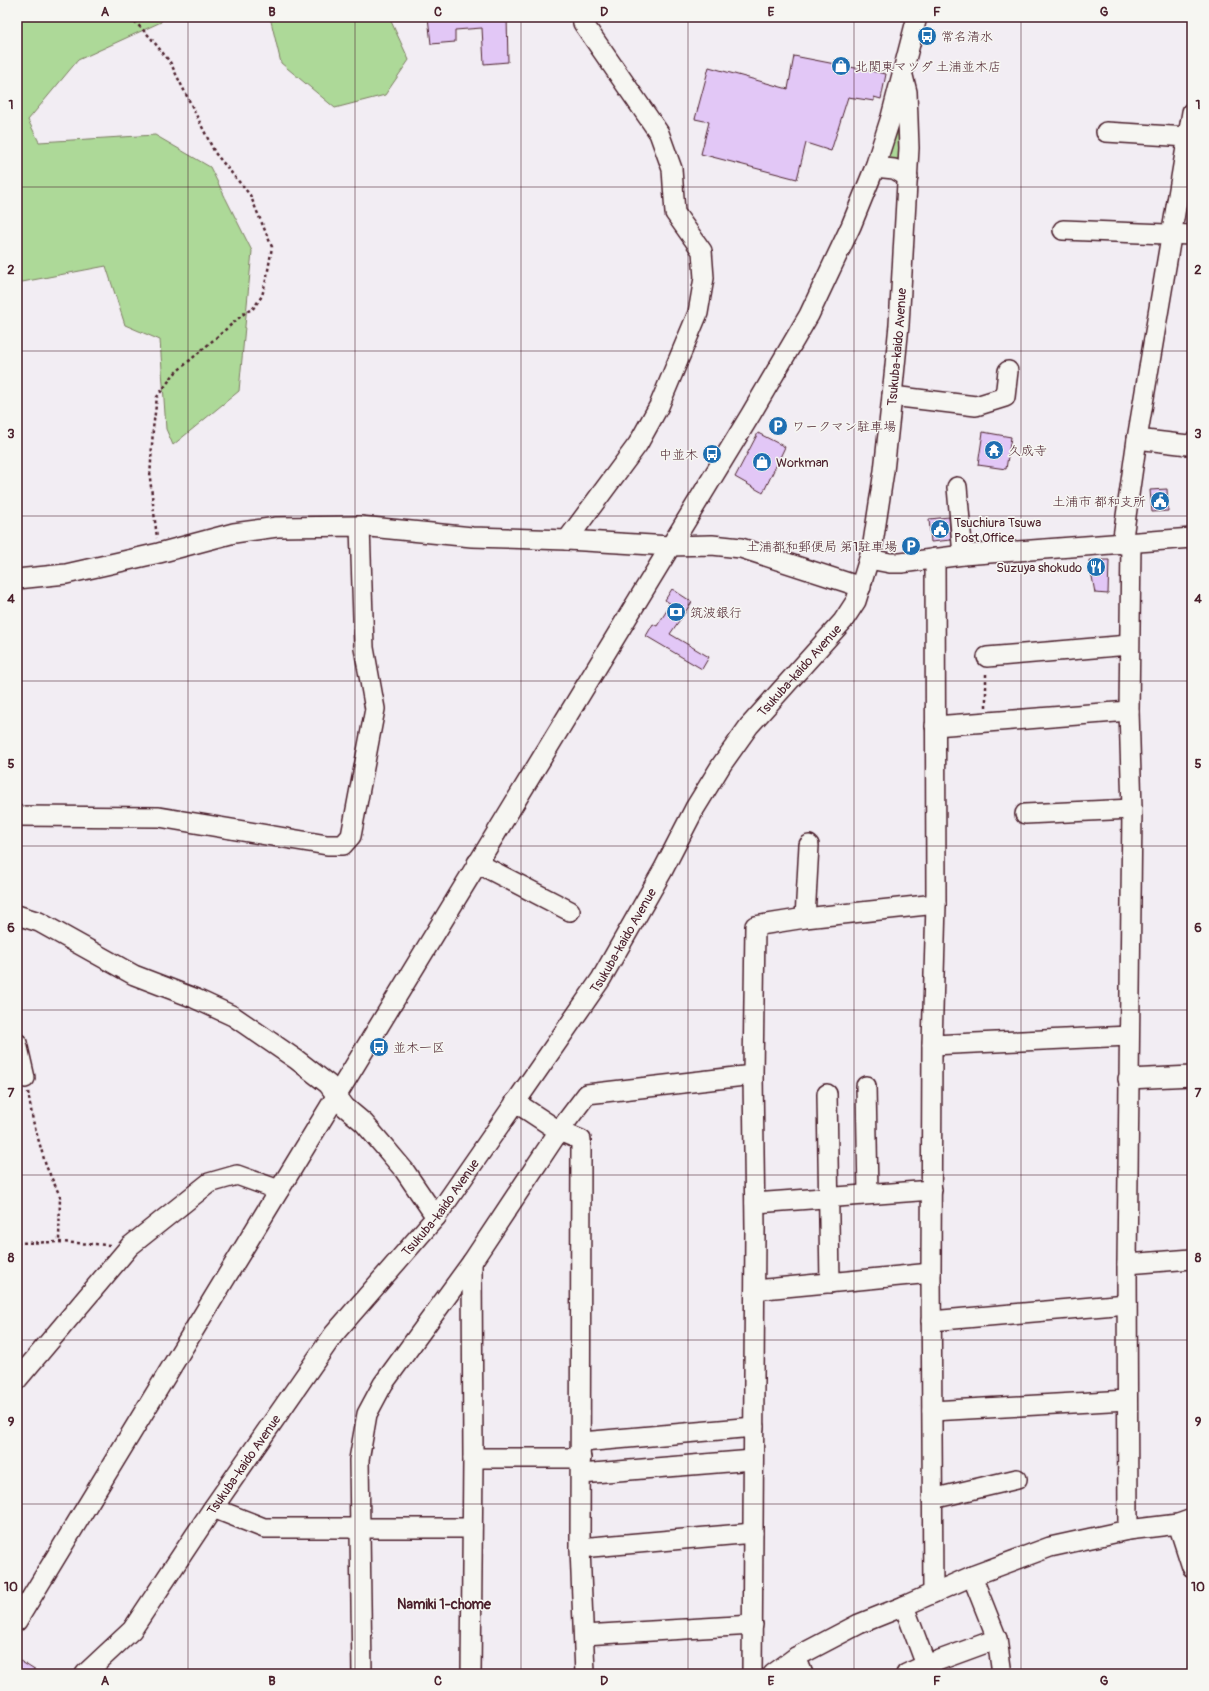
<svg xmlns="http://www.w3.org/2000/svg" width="1209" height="1691" font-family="Pangolin,'Klee One',sans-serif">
<rect width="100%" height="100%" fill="#f2edf3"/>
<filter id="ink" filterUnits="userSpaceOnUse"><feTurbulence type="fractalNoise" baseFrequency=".025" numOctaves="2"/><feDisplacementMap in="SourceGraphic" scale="8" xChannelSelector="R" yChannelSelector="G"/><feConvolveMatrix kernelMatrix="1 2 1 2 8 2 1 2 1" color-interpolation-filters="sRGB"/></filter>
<g filter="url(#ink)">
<g fill="#add998" stroke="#7c7c62">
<polygon points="17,17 162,17 161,22 78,60 28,120 39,142 155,135 210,167 252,251 239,391 173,445 166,429 160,340 125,325 106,266 17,283"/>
<polygon points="270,17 389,17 409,60 385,95 335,108 281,63"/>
<polygon points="896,131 901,133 904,168 885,163"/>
</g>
<g fill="#e2c7f6" stroke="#4a1f2b">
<polygon points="428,17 507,17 508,62 484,64 482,28 455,30 455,42 431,44"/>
<polygon points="794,56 886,74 881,99 874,97 874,101 848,97 831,151 806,143 797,179 701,154 709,122 695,119 709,67 788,89"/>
<polygon points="983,432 1011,437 1006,469 978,465"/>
<polygon points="758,433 785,447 763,493 735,477"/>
<polygon points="1167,489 1168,511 1152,512 1150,490"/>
<polygon points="949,517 951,540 931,542 929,519"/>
<polygon points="1089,560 1109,560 1108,594 1095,593"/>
<polygon points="672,589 692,602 670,634 709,657 702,669 646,636 653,624 657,626 671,604 665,600"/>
<polygon points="17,1659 41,1674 17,1674"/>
</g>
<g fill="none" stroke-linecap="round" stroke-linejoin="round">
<defs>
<g id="minor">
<polyline points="1106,132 1188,137"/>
<polyline points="875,167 894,169 908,177"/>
<polyline points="1063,230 1192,235"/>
<polyline points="892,396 976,406 1005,397 1008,371"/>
<polyline points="1137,439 1188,445 1192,443"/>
<polyline points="957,487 963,555"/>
<polyline points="567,540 638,444 659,406 698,313 704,278 702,251 675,213 672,169 659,133 583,23 582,17"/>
<polyline points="1122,544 1137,439 1192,112"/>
<polyline points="869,559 890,563 901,563 963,555 1192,538"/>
<polyline points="17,579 66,574 159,553 234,533 277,527 360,526 472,537 567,540 670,546 712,545 741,548 861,587"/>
<polyline points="987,657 1129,645"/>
<polyline points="935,726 1129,711"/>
<polyline points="1025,814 1132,809"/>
<polyline points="17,816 159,817 327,845 343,845 351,836 375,709 364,648 360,526"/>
<polyline points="477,863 570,911"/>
<polyline points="17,915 39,922 134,975 194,998 233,1016 297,1060 328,1084 345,1107 364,1123 382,1144 404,1170 436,1217"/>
<polyline points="805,918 809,845"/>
<polyline points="17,1043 25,1078"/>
<polyline points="932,1045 1129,1036"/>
<polyline points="1128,1079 1192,1076"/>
<polyline points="866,1086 868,1194"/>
<polyline points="827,1094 830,1283"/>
<polyline points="515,1102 559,1131 581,1140 580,1548 585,1674"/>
<polyline points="755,1203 932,1190"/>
<polyline points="1127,1264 1192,1259"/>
<polyline points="755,1290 931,1273"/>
<polyline points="931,1321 1127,1304"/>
<polyline points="17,1380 130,1246 209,1183 237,1175 279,1190"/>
<polyline points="932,1411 1127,1400"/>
<polyline points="582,1442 754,1427"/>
<polyline points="473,1458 581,1458"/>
<polyline points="581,1474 753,1460"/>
<polyline points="932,1499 1017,1479"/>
<polyline points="213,1508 264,1528 472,1528"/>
<polyline points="1178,1524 1192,1567"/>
<polyline points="1128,1530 1127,1264 1132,809 1129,711 1131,543"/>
<polyline points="580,1548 753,1533"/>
<polyline points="972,1576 997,1639 1002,1674"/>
<polyline points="933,1593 931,1273 932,1045 936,904 935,558"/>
<polyline points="904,1606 926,1665 997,1639"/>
<polyline points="17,1621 751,414 809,315 851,226 875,167 891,117 917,17"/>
<polyline points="584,1635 753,1625"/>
<polyline points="796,1657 803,1674"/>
<path id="s1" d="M85,1674L132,1630L213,1508L334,1334L436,1217L601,979L663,870L695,808L722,764L749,726L843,621L856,601L869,559L873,543L884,471L892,396L899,325L909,148L907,92L903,76"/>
<polyline points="362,1674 359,1460 367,1414 383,1384 472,1262 559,1131 587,1094 753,1075"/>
<polyline points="471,1674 473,1458 472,1262"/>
<polyline points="752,1674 755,1229 753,1075 755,926 805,918 936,904"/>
<polyline points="773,1674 796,1657 859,1624 904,1606 972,1576 1050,1547 1128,1530 1178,1524 1192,1519"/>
<polyline points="906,1674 926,1665"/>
</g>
</defs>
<use href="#minor" stroke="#4a1f2b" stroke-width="22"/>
<g stroke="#4a1f2b" stroke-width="2.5" stroke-dasharray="3 3" stroke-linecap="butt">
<polyline points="130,17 150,37 170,62 215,153 250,195 272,247 267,276 262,296 252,310 247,311 174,374 157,397 153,429 150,478 157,538"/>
<polyline points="986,707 986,672"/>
<polyline points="28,1092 33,1121 46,1166 60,1196 59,1242"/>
<polyline points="17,1243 59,1242 110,1245"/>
</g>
<use href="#minor" stroke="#f6f6f2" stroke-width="19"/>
</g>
</g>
<path fill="none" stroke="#4a1f2b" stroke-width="1" stroke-opacity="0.55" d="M188,17V1674M355,17V1674M521,17V1674M688,17V1674M854,17V1674M1021,17V1674M17,187H1192M17,351H1192M17,516H1192M17,681H1192M17,846H1192M17,1010H1192M17,1175H1192M17,1340H1192M17,1504H1192"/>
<defs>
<symbol id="bus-disc" viewBox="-11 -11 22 22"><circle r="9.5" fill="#1f6fb2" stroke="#f6f6f2"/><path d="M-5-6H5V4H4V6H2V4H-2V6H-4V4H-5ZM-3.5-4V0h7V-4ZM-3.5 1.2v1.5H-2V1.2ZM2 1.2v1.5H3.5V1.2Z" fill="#fff"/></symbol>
<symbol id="shop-disc" viewBox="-11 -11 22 22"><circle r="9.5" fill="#1f6fb2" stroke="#f6f6f2"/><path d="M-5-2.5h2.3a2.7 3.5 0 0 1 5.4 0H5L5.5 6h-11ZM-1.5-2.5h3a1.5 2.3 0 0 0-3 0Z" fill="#fff"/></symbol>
<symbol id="parking-disc" viewBox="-11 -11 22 22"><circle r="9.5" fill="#1f6fb2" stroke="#f6f6f2"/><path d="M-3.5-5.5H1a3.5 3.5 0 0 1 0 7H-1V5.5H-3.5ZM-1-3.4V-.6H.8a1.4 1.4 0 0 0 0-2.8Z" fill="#fff"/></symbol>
<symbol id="temple-disc" viewBox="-11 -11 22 22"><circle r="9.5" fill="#1f6fb2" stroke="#f6f6f2"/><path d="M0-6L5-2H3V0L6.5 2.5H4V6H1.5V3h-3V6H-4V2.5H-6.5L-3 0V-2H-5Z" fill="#fff"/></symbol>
<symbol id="civic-disc" viewBox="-11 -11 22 22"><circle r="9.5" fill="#1f6fb2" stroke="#f6f6f2"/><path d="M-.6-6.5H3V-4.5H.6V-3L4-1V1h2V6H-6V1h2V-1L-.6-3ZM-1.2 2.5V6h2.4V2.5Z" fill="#fff"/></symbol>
<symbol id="restaurant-disc" viewBox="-11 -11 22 22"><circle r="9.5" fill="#1f6fb2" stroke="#f6f6f2"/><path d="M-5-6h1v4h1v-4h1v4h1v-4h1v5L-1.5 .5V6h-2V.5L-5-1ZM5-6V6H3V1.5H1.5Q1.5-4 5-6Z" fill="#fff"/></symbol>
<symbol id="bank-disc" viewBox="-11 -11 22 22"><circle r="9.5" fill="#1f6fb2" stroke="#f6f6f2"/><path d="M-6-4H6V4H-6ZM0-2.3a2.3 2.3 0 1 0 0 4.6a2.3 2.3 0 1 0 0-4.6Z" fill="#fff"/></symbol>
</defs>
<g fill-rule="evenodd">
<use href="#bus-disc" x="916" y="25" width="22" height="22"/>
<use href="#shop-disc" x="830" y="55" width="22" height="22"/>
<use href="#parking-disc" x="767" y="415" width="22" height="22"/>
<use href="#temple-disc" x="983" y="439" width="22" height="22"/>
<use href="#bus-disc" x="701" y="443" width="22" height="22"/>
<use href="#shop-disc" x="751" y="451" width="22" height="22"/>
<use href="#civic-disc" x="1149" y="490" width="22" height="22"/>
<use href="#civic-disc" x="929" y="518" width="22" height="22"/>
<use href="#parking-disc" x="900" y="535" width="22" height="22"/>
<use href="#restaurant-disc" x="1085" y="556" width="22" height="22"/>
<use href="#bank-disc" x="665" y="601" width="22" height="22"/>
<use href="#bus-disc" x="368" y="1036" width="22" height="22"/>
</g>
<g text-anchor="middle" stroke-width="3" stroke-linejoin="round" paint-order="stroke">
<g font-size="13" fill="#4a1f2b" stroke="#f6f6f2" text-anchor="start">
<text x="941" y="41">常名清水</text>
<text x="855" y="71">北関東マツダ 土浦並木店</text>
<text x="792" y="431">ワークマン駐車場</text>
<text x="1008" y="455">久成寺</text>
<text x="698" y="459" text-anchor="end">中並木</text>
<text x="776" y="467">Workman</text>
<text x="1146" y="506" text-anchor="end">土浦市 都和支所</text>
<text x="954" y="527">Tsuchiura Tsuwa<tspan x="954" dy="15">Post Office</tspan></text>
<text x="897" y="551" text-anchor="end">土浦都和郵便局 第1駐車場</text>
<text x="1082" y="572" text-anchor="end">Suzuya shokudo</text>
<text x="690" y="617">筑波銀行</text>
<text x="393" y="1052">並木一区</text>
</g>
<g font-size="13" fill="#4a1f2b" stroke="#f6f6f2">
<text dy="5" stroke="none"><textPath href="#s1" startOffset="1584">Tsukuba-kaido Avenue</textPath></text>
<text dy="5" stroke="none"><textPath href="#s1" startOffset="1236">Tsukuba-kaido Avenue</textPath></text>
<text dy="5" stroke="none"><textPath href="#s1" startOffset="912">Tsukuba-kaido Avenue</textPath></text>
<text dy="5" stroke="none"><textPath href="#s1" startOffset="588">Tsukuba-kaido Avenue</textPath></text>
<text dy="5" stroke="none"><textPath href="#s1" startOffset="264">Tsukuba-kaido Avenue</textPath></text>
</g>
<g font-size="14" font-weight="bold" fill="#4a1f2b" stroke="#f6f6f2">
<text x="444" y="1609">Namiki 1-chome</text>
</g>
</g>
<rect width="1209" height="1691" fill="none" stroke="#f6f6f2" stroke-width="44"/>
<rect x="22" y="22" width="1165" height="1647" fill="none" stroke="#4a1f2b" stroke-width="1.5"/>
<g font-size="13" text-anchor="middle" font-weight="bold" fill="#4a1f2b">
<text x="105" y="16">A</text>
<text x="272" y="16">B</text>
<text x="438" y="16">C</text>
<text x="604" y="16">D</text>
<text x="771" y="16">E</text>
<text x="937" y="16">F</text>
<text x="1104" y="16">G</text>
<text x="11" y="109">1</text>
<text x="1198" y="109">1</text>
<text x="11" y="274">2</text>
<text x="1198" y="274">2</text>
<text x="11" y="438">3</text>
<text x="1198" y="438">3</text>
<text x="11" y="603">4</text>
<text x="1198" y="603">4</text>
<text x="11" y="768">5</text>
<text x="1198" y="768">5</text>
<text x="11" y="932">6</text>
<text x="1198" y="932">6</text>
<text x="11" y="1097">7</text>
<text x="1198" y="1097">7</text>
<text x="11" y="1262">8</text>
<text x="1198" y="1262">8</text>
<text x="11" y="1426">9</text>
<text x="1198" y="1426">9</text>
<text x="11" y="1591">10</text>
<text x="1198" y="1591">10</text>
<text x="105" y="1685">A</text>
<text x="272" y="1685">B</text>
<text x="438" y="1685">C</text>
<text x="604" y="1685">D</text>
<text x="771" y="1685">E</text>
<text x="937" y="1685">F</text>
<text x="1104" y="1685">G</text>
</g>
</svg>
